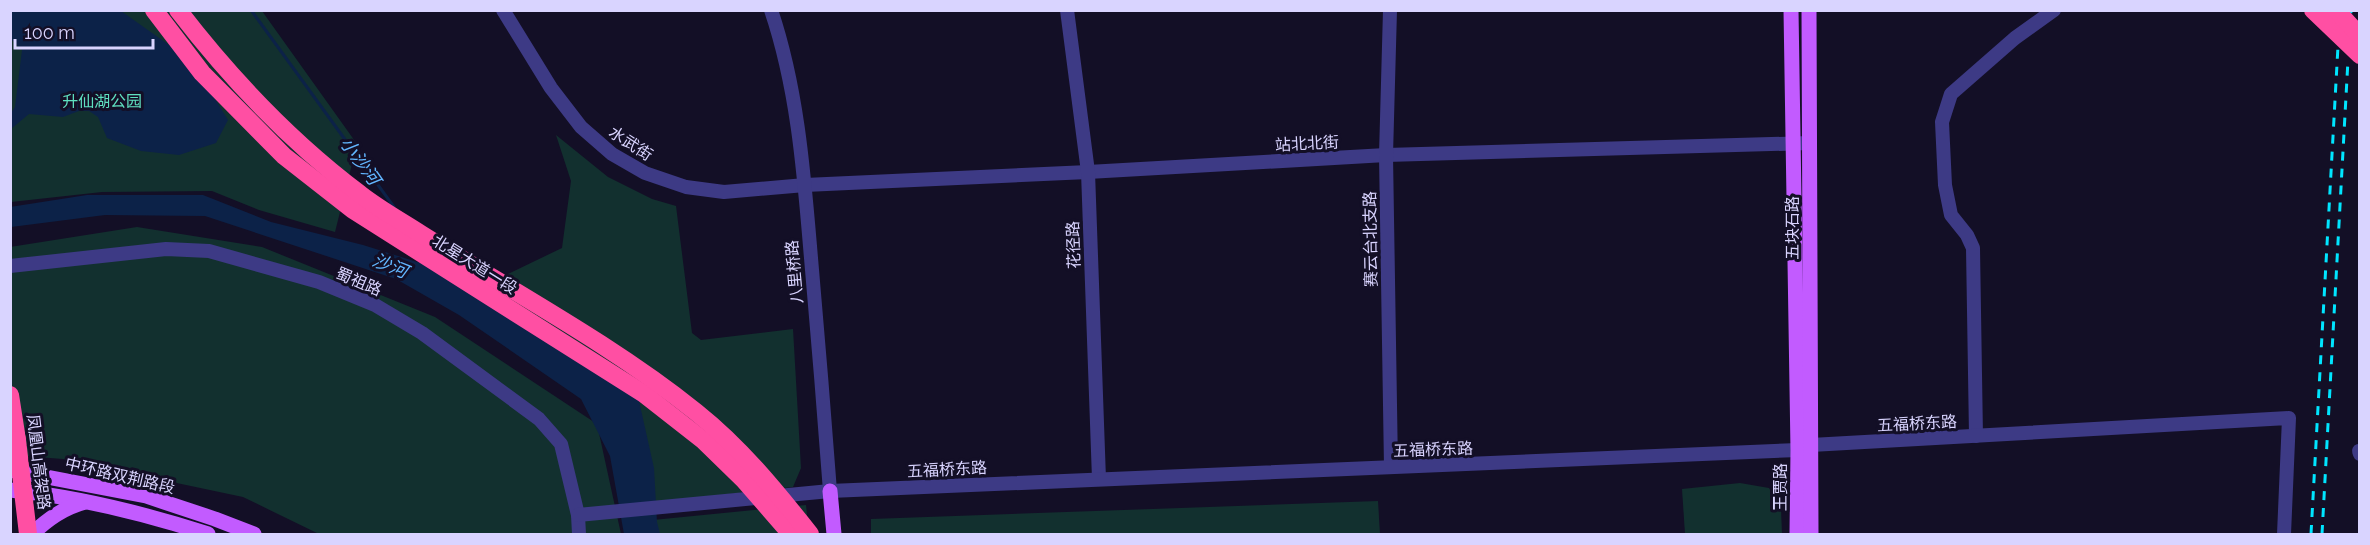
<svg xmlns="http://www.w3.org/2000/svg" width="2370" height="545" font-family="Raleway,'Noto Sans SC',sans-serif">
<rect width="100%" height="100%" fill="#130f26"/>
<g fill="#12302f">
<polygon points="11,11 262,11 357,144 335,232 259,210 212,191 102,192 11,202"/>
<polygon points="556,135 608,177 652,199 676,206 692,333 701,340 793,329 801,468 793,487 655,502 630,420 466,294 562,248 571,181"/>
<polygon points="137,227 262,247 435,317 597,424 621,534 319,534 243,497 63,459 11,455 10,247"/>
<polygon points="1740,483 1769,488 1781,509 1782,534 1685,534 1682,489"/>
<polygon points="1378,501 1380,534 871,534 871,519"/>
<polygon points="806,505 809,534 655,534 653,520"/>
</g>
<g fill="#0c2248">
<polygon points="11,11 121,11 179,52 204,81 228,120 216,143 179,155 141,151 107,138 98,117 89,111 79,111 63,117 29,114 11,129 11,113 15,107 22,50 11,39"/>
<polygon points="87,195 203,195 271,222 363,245 481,282 635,383 654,468 657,522 660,534 624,534 610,456 581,399 459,315 396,279 205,216 105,215 11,227 10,207"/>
</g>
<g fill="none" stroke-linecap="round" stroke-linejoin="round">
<polyline stroke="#0c2248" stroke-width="3" points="251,10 394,207"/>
<g stroke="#3d3a85" stroke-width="14">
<polyline points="503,10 551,88 581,127 612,154 645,173 686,187 724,192 805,185 1088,172 1386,155 1810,143"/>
<path d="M771,10C798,90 804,175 811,258C818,336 824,413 830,491"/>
<polyline points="1067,10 1088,172 1099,479"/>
<polyline points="1390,10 1386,155 1391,467"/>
<polyline points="10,266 166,249 209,251 319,282 375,305 422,333 539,419 561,444 578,515 579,534"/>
<polyline points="1976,436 1973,248 1967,235 1951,215 1945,185 1942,122 1951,94 2015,38 2054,10"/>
<polyline points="2359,451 2360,454"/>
<polyline points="578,515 830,491 1798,450 1811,445 2289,418 2284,534"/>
</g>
<g stroke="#c25bff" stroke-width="15">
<polyline points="1791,10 1798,450 1797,534"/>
<polyline points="1809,10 1811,534"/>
<polyline points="10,470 146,496 215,519 254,534"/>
<path d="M10,490C79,497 143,513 208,534"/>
<polyline points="830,491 834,534"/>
<path d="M32,534C48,519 63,508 85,502"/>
</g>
<polyline stroke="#ff4fa3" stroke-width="18" points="10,395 17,440"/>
<g stroke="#00e5ff" stroke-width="3" stroke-dasharray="9 8" stroke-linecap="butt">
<polyline points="2349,47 2351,10"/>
<polyline points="2311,534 2340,10"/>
<polyline points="2322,534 2348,60"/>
</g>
<g stroke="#ff4fa3" stroke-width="18">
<polyline points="154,10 202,73 284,156 353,210 644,394 704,441 744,480 791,534"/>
<path d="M178,10C231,79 291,142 360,194C379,209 401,221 421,234C513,292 611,344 696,412C740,447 775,490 810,534"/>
<polyline points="2313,10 2360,55"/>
<polyline points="2336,10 2360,36"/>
<polyline points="17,440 28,534"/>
</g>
</g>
<g text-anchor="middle" stroke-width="6" stroke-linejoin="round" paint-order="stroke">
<g font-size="16" fill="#5fe0c0" stroke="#130f26">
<text x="102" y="107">升仙湖公园</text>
</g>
<g font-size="16" fill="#d9d4ff" stroke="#130f26">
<text transform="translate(631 143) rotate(33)" y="6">水武街</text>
<text transform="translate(1307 143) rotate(-3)" y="6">站北北街</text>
<text transform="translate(1792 228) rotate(-90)" y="6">五块石路</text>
<text transform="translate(1370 239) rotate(-91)" y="6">赛云台北支路</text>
<text transform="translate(1073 245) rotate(-92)" y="6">花径路</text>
<text transform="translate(475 264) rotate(32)" y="6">北星大道一段</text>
<text transform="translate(794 272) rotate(-95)" y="6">八里桥路</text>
<text transform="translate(359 281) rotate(23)" y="6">蜀祖路</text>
<text transform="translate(1917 423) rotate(-3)" y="6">五福桥东路</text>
<text transform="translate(1433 449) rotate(-2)" y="6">五福桥东路</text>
<text transform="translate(39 462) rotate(83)" y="6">凤凰山高架路</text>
<text transform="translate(947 469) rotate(-3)" y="6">五福桥东路</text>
<text transform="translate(120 475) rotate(13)" y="6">中环路双荆路段</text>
<text transform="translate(1780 487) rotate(-90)" y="6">王贾路</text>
</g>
<g font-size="18" font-style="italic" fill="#62b6ff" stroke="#130f26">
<text transform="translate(360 161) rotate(54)" y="6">小沙河</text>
<text transform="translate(390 266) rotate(22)" y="6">沙河</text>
</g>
</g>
<rect width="2370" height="545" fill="none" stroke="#d9d4ff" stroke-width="24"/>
<path d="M15 39v9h138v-9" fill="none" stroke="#d9d4ff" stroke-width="3"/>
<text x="24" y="39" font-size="18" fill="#d9d4ff" stroke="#130f26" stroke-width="4.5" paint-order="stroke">100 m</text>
</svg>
